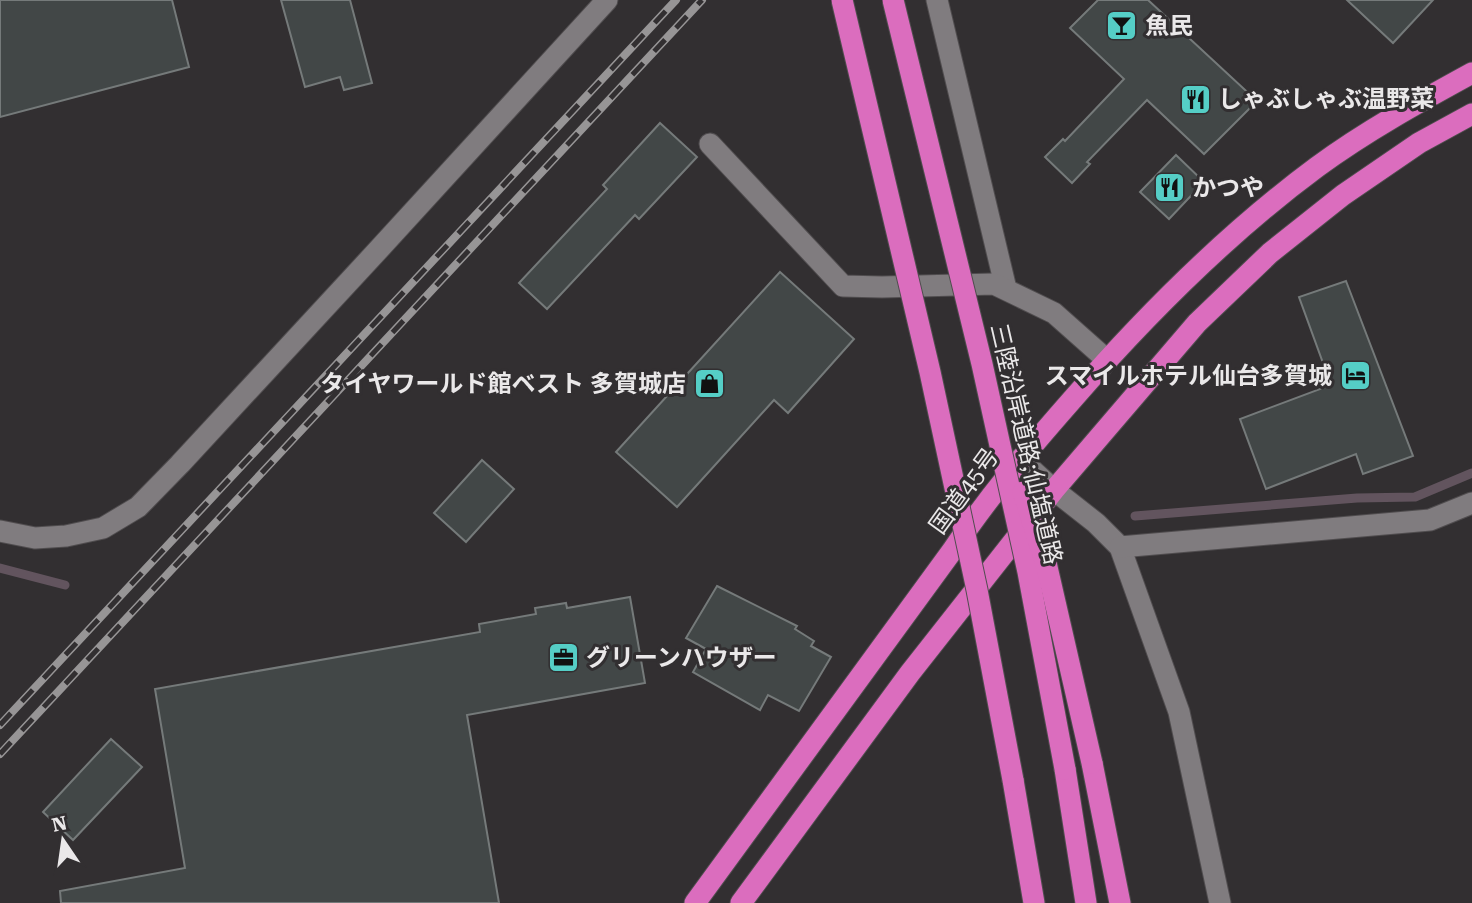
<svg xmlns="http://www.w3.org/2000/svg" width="1472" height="903" font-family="'Roboto Serif','Noto Sans JP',serif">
<rect width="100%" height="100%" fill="#322f31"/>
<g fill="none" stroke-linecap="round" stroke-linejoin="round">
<g stroke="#62545e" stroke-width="9">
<polyline points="1135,516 1357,498 1415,497 1472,473"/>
<polyline points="0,568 65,585"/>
</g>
</g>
<g fill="#424747" stroke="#757a7a" stroke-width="2">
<polygon points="0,0 172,0 189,67 0,117"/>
<polygon points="281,0 350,0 372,83 344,90 340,77 305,87"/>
<polygon points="1098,0 1148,0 1257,101 1204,154 1147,100 1087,162 1090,164 1072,183 1045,157 1063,139 1065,141 1124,79 1070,28"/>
<polygon points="1347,0 1433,0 1393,43"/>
<polygon points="660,123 697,157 639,219 635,215 547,309 519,283 607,189 603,185"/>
<polygon points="1176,155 1204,182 1169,219 1140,192"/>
<polygon points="780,272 854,339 788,413 774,400 677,507 616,452"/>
<polygon points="1346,281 1413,456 1363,474 1356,454 1266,489 1240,419 1331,385 1299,297"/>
<polygon points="482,460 514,489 466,542 434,513"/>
<polygon points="717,586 797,626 795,629 814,641 811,646 831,657 799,711 768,695 760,710 693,672 706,649 686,638"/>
<polygon points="630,597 645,683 467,715 499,903 61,903 60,891 185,868 155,689 480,632 479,624 536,614 535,608 566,603 567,608"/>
<polygon points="111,739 142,767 73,840 43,812"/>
</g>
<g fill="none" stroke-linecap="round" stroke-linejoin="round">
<defs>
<g id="street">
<polyline points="937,0 1006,289"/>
<polyline points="710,144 843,286 882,287 994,284 1054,313 1107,360"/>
<polyline points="1020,459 1054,490 1096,523 1120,547 1179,712 1220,903"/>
<polyline points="1120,547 1430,520 1472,503"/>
</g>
<polyline id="secondary" points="0,531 35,538 66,536 103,528 138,507 180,464 380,248 607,0"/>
<g id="highway">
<polyline points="1092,763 1120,903"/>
<polyline points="1065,769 1086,903"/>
<polyline points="1013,780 1034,903"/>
<path d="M695,903L952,551C988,497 1028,450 1071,401C1145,316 1225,235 1317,167C1366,131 1419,102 1472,73"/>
<polyline points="741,903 910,673 1054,490 1197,323 1270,253 1343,195 1419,143 1472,114"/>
</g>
</defs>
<use href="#street" stroke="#504d4f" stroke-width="23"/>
<use href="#secondary" stroke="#504d4f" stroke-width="23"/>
<use href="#highway" stroke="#504d4f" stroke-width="23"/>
<use href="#street" stroke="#807c7f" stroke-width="21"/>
<use href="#secondary" stroke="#807c7f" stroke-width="21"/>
<use href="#highway" stroke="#db6dbe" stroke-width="21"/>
<defs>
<g id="rail">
<polyline points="0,725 676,0"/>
<polyline points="0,754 702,0"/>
</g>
</defs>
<use href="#rail" stroke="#979596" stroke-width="8"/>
<use href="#rail" stroke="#322f31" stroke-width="5" stroke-dasharray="16" stroke-linecap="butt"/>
<defs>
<g id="highway-bridge">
<polyline points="842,0 930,372 977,590 1013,780"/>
<polyline points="893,0 982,364 1028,572 1065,769"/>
<polyline points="1023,492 1047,567 1092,763"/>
</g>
</defs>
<use href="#highway-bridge" stroke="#504d4f" stroke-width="23" stroke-linecap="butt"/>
<use href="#highway-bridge" stroke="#db6dbe" stroke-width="21"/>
</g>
<defs>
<symbol id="bar-square" viewBox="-11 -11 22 22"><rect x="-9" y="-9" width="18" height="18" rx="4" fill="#55cec6" stroke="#322f31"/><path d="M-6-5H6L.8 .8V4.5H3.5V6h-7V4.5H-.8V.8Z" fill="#111"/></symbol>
<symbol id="restaurant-square" viewBox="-11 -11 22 22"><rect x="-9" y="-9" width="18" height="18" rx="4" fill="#55cec6" stroke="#322f31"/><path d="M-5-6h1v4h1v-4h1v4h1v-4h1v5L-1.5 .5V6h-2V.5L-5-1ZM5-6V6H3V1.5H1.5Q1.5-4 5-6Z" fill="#111"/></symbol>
<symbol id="hotel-square" viewBox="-11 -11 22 22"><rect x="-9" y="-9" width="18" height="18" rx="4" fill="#55cec6" stroke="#322f31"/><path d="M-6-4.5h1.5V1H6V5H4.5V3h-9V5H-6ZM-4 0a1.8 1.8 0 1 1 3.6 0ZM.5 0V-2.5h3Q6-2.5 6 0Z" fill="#111"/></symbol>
<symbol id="shop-square" viewBox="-11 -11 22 22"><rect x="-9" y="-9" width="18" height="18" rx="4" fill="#55cec6" stroke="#322f31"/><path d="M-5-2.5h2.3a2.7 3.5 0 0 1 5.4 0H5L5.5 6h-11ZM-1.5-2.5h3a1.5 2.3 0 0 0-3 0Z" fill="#111"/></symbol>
<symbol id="office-square" viewBox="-11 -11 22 22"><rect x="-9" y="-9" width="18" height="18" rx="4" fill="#55cec6" stroke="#322f31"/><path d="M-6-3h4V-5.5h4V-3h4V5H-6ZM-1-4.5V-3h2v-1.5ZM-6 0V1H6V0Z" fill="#111"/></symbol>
</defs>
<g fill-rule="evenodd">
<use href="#bar-square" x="1104" y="8" width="35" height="35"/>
<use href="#restaurant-square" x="1178" y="82" width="35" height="35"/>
<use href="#restaurant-square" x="1152" y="170" width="35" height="35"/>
<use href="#hotel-square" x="1338" y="358" width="35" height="35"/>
<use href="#shop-square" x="692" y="366" width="35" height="35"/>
<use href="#office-square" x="546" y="640" width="35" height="35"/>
</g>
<g text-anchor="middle" stroke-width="6" stroke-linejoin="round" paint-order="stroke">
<g font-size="24" font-weight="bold" fill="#eae8e9" stroke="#322f31" text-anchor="start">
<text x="1145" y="34">魚民</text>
<text x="1218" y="107">しゃぶしゃぶ温野菜</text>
<text x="1192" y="196">かつや</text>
<text x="1332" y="384" text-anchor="end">スマイルホテル仙台多賀城</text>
<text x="686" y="392" text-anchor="end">タイヤワールド館ベスト 多賀城店</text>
<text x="586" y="666">グリーンハウザー</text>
</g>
<g font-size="24" fill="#eae8e9" stroke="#322f31">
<text transform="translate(1026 444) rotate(77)" y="8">三陸沿岸道路;仙塩道路</text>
<text transform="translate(964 491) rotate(-54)" y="8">国道45号</text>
</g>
</g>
<g transform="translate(63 840) rotate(347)" stroke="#322f31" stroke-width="5" paint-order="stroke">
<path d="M0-5L12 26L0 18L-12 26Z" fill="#eae8e9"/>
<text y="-10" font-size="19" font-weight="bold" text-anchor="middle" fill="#eae8e9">N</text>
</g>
</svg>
